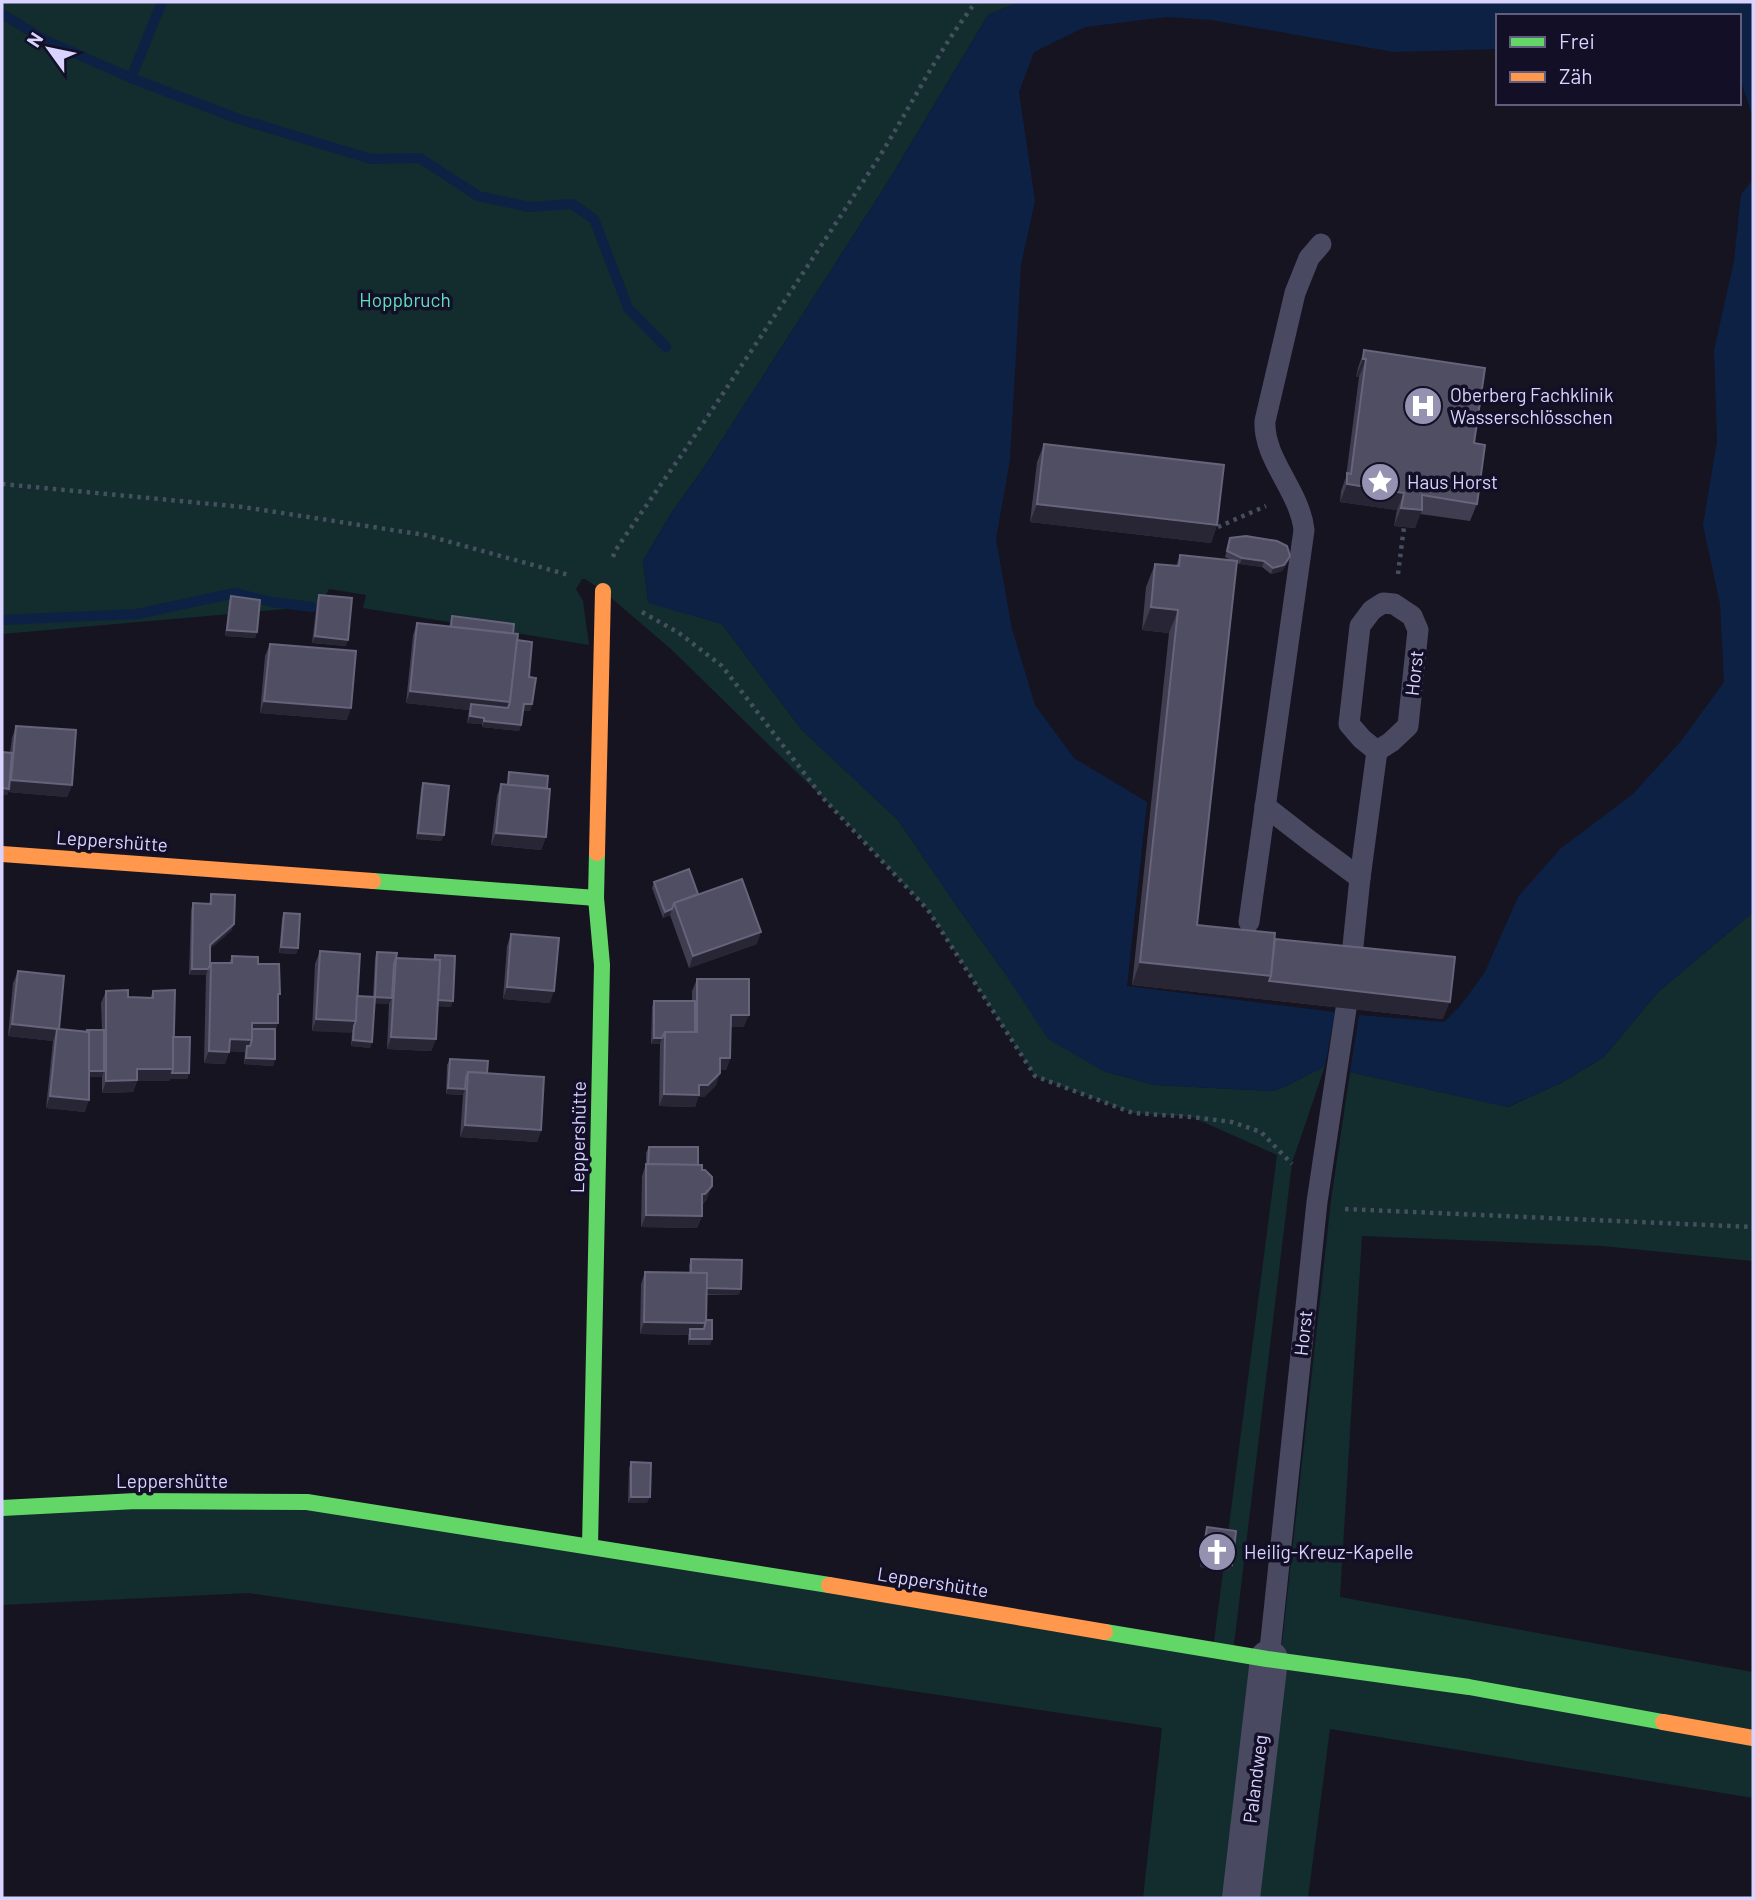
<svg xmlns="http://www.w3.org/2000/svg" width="1755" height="1900" font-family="Barlow,sans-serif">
<rect width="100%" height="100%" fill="#161421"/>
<polygon fill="#132c2d" points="2,2 1019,2 988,15 889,180 705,466 672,512 643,561 648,602 722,624 802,730 898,820 954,902 1004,972 1103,1071 1155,1085 1273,1091 1284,1087 1325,1066 1292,1163 1233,1653 1280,1661 1331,1200 1350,1072 1508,1107 1563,1082 1604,1057 1658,992 1753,912 1753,1261 1603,1246 1362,1236 1340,1597 1753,1672 1753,1798 1330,1729 1308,1898 1143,1898 1162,1728 249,1593 2,1605 2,1508 307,1502 1213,1649 1277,1155 1192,1117 1133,1113 1035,1076 928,910 824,799 672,650 603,591 585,579 582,579 576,589 583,601 589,645 363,608 366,595 329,589 320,606 2,634"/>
<g fill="#0d2144">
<polygon points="1019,2 1753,2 1753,117 1739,76 1739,16 1498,16 1498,49 1394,52 1211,20 1167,17 1085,27 1034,52 1019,92 1035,201 1021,265 1010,460 996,539 1012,629 1035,705 1074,758 1147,802 1127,986 1335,1012 1325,1066 1284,1087 1273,1091 1155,1085 1103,1071 1048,1039 1004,972 954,902 898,820 802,730 722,624 648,603 643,561 672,512 705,466 889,180 988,15"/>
<polygon points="1753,180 1753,912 1658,992 1604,1057 1563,1082 1507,1107 1350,1072 1359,1015 1444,1022 1461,1005 1485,972 1518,897 1560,849 1633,794 1681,741 1724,682 1720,604 1703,525 1717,441 1714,350 1734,261 1741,194"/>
</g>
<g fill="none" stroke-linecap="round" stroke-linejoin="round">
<g stroke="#0d2144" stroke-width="10">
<polyline points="2,14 45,40 131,78 239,119 371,159 420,158 478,196 530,207 572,204 594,219 628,308 666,347"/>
<polyline points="131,78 162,2"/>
<polyline points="2,620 137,614 235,593 272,602 312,607"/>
</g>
<g stroke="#44505f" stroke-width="4.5" stroke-dasharray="3.5 5" stroke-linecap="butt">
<polyline points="2,484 243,507 425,535 569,575"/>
<polyline points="1218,527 1266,506"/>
<path d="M613,557L615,551C646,505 678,461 708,416C763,333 818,251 872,168C908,113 935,54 976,2"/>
<polyline points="1398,574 1404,527"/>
<polyline points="642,612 679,633 722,666 824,799 928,910 1035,1076 1133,1113 1192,1117 1232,1122 1261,1132 1292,1164"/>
<polyline points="1345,1209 1753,1227"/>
</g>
<g stroke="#4a4962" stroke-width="21">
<polyline points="1265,806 1310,841 1360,878"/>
<path d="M1249,922L1304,530C1300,491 1263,459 1265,421L1295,293L1309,258L1321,244"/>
<polyline points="1351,965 1360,878 1377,751 1362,739 1349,724 1360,626 1372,610 1383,603 1394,604 1412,616 1418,630 1408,726 1391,742 1377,751"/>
<polyline points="1269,1659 1317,1202 1346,1009"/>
</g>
<polyline stroke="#4a4962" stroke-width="38" points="1241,1898 1269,1659"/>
<g stroke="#63d668" stroke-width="16">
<polyline points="373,881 596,898"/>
<polyline points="2,1508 136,1501 307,1502 829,1585"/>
<polyline points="590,1546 602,965 596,898 597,853"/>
<polyline points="1105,1632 1267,1659 1469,1687 1663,1722"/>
</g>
<g stroke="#ff974d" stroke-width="16">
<polyline points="597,853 603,591"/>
<polyline points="2,854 373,881"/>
<polyline points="829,1585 1105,1632"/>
<polyline points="1663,1722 1753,1738"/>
</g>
</g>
<g fill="#403d50">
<polygon points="1364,350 1474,443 1477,504 1470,521 1420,514 1415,528 1394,526 1397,510 1340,502 1341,491 1346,477 1359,377 1356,377 1358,368"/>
<polygon points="1044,444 1217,525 1211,543 1030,522 1037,462"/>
<polygon points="1230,538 1290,556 1288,562 1282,571 1271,574 1262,567 1240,564 1237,563 1197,925 1275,939 1443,1019 1132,985 1169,633 1142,630 1146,587 1155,564 1176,566 1180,555 1233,561 1225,557"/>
<polygon points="319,595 346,646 312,643 317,601"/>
<polygon points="231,596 257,632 255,638 225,636 229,602"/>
<polygon points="452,616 513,634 517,640 529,677 532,704 530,711 523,710 521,725 519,731 482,727 482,724 467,723 469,710 406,703 413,635 417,623 449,627"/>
<polygon points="270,644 347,720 260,713 265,656"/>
<polygon points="16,726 72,785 67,797 8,792 7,795 2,795 2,752 10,753 12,738"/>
<polygon points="509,772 547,788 546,837 541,850 491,845 497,796 501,784 507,785"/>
<polygon points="423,783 444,835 441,841 416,839 421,789"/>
<polygon points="654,882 698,894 757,944 689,968 670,915 663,918 652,888"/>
<polygon points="211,894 232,930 210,949 210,965 229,963 232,956 258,964 278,1000 278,1023 275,1029 275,1059 273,1066 244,1064 245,1052 229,1051 225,1064 204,1063 206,975 189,975 191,910 193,903 209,904"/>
<polygon points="284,913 298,948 296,954 279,953 282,919"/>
<polygon points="511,934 550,1003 503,999 507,946"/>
<polygon points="320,951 357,996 373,997 375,958 377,952 396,958 433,960 435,955 451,1007 437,1006 436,1039 431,1051 387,1049 389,1004 374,1003 372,1042 370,1048 351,1046 352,1032 312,1031 315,964"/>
<polygon points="18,971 59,1029 86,1032 87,1030 102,1030 101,1003 106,991 128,997 150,998 153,991 175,1023 173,1027 173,1037 189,1073 187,1079 170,1079 169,1081 137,1081 133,1092 102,1093 102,1077 89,1077 85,1112 46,1108 53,1041 8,1036 13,983"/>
<polygon points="697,979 744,1027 731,1027 730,1058 726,1070 720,1070 716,1085 704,1097 698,1097 695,1107 659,1106 660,1044 651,1044 652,1007 654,1001 692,1001 692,991"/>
<polygon points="450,1059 487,1073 541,1130 537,1142 460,1137 463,1095 446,1094 447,1065"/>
<polygon points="649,1147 698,1165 702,1170 707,1199 702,1205 702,1216 697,1228 641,1227 642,1176 646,1164 646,1153"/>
<polygon points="691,1259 739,1295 707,1295 706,1320 712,1339 710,1345 688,1345 688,1335 640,1334 641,1284 645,1272 689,1273 689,1265"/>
<polygon points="631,1462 647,1503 628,1503 629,1468"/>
<polygon points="1207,1527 1232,1565 1229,1571 1200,1567 1205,1533"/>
</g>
<g fill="#282635">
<polygon points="1363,359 1366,359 1359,377 1356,377"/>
<polygon points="1347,484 1404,493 1397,510 1340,502"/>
<polygon points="1037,504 1217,525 1211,543 1030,522"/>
<polygon points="1401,508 1422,510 1415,528 1394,526"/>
<polygon points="1290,556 1288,562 1282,571 1271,574 1273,568"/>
<polygon points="1242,558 1264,561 1262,567 1240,564"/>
<polygon points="1151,607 1178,610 1169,633 1142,630"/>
<polygon points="227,630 257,632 255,638 225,636"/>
<polygon points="315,636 348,640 346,646 312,643"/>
<polygon points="410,691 510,702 506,714 471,704 469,710 406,703"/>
<polygon points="264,701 351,708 347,720 260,713"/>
<polygon points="524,704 532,704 530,711 522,710"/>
<polygon points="470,716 484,718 482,724 467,723"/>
<polygon points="484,721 521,725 519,731 482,727"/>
<polygon points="11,780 72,785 67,797 8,792 7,795 2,795 2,788 8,789"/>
<polygon points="418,833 444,835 441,841 416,839"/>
<polygon points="496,833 546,837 541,850 491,845"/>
<polygon points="672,909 670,915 663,918 665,912"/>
<polygon points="234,924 232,930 208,951 210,945"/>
<polygon points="761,932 757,944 689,968 693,956"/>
<polygon points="281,947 298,948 296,954 279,953"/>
<polygon points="1140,962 1271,976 1450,1002 1443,1019 1132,985"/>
<polygon points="192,969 208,969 206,975 189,975"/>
<polygon points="507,987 554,991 550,1003 503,999"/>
<polygon points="375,997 392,998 389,1004 372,1003"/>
<polygon points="436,1000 453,1001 451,1007 434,1006"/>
<polygon points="731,1015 749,1015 744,1027 727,1027"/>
<polygon points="316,1019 356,1021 351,1033 312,1031"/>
<polygon points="252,1023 278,1023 273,1035 250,1035"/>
<polygon points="12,1024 57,1029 53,1041 8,1036"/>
<polygon points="391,1037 436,1039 431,1051 387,1049"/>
<polygon points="654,1038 662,1038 660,1044 651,1044"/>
<polygon points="230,1039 252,1040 246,1052 247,1046 245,1052 226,1051"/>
<polygon points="353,1040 372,1042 370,1048 351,1046"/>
<polygon points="209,1051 229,1052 225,1064 204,1063"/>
<polygon points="246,1058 275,1059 273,1066 244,1064"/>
<polygon points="720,1058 730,1058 726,1070 716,1070"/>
<polygon points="137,1069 173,1069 189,1073 187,1079 170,1079 169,1081 137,1081 133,1092 102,1093 106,1081"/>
<polygon points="87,1071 104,1071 102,1077 85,1077"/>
<polygon points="720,1073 716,1085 704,1097 698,1097 695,1107 659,1106 664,1094 699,1085"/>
<polygon points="448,1088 465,1089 463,1095 446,1094"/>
<polygon points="50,1096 89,1100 85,1112 46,1108"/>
<polygon points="465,1125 541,1130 537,1142 460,1137"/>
<polygon points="712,1186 707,1199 700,1206 702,1194"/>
<polygon points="646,1215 702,1216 697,1228 641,1227"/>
<polygon points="705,1288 741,1289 739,1295 703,1294"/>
<polygon points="644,1322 706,1323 702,1335 690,1329 688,1335 640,1334"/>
<polygon points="690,1339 712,1339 710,1345 688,1345"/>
<polygon points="631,1497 650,1497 647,1503 628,1503"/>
<polygon points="1202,1561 1232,1565 1229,1571 1200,1567"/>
</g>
<g fill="#504e63" stroke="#66637b" stroke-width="2">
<polygon points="1364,350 1485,368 1474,443 1485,445 1477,504 1422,495 1422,510 1401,508 1404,493 1347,484 1347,473 1351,474 1366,359 1363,359"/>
<polygon points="1044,444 1224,465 1217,525 1037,504"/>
<polygon points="1246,536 1277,541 1287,546 1290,556 1284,565 1273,568 1264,561 1242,558 1227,551 1230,538"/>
<polygon points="1180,555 1237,561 1197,925 1275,933 1271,976 1140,962 1178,610 1151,607 1155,564 1179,566"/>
<polygon points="319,595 352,598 348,640 315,636"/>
<polygon points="231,596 260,600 257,632 227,630"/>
<polygon points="452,616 514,624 513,634 451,627"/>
<polygon points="417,623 518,634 510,702 410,691"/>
<polygon points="517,640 532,642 529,677 536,678 532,704 524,704 521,725 484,721 484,718 470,716 471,704 508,708 510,702"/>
<polygon points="270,644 356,651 351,708 264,701"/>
<polygon points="16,726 76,730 72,785 11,780"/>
<polygon points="2,752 12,753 9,789 2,788"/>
<polygon points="509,772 548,776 547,788 508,785"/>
<polygon points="423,783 449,786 444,835 418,833"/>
<polygon points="501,784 550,789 546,837 496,833"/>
<polygon points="689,869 698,894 674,903 672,909 665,912 654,882"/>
<polygon points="742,879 761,932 693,956 674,903"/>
<polygon points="211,894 235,895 234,924 210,945 210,965 208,969 192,969 193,903 211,904"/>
<polygon points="284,913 300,914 298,948 281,947"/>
<polygon points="511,934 559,938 554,991 507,987"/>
<polygon points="1275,939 1455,957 1450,1002 1269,981 1271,976"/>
<polygon points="320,951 360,954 356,1021 316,1019"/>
<polygon points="377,952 397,953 396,958 394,964 392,998 375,997"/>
<polygon points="435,955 455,956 453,1001 438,1000 440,960 435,960"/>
<polygon points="232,956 258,957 258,964 279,964 280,994 278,994 278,1023 252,1023 252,1040 230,1039 229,1052 209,1051 211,963 232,963"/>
<polygon points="396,958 440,960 436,1039 391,1037"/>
<polygon points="18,971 64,976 59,1029 89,1032 89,1100 50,1096 57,1029 12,1024"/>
<polygon points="697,979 749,979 749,1015 731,1015 730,1058 720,1058 720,1073 708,1085 699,1085 699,1095 664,1094 665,1032 697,1032"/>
<polygon points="128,990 128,997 153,998 153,991 175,990 173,1069 137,1069 137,1080 106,1081 106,991"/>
<polygon points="357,996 375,997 372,1042 353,1040 354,1026 356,1021"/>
<polygon points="654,1001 695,1001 695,1032 665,1032 662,1038 654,1038"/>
<polygon points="252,1029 275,1029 275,1059 246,1058 247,1046 250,1046 252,1040"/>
<polygon points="87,1030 104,1030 104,1071 89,1071 89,1032 87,1032"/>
<polygon points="173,1037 190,1037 189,1073 172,1073 173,1069"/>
<polygon points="450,1059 488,1061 487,1073 468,1072 466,1078 465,1089 448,1088"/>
<polygon points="468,1072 544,1077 541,1130 465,1125"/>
<polygon points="649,1147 698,1147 698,1165 648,1164"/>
<polygon points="646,1164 702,1165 702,1170 705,1170 712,1177 712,1186 705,1194 702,1194 702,1216 646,1215"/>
<polygon points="691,1259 742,1260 741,1289 707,1288 707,1273 691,1273"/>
<polygon points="645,1272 707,1273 706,1323 644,1322"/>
<polygon points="706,1320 712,1320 712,1339 690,1339 690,1329 704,1329"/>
<polygon points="631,1462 651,1463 650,1497 631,1497"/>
<polygon points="1207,1527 1236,1531 1232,1565 1202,1561"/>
</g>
<defs>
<symbol id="hospital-disc" viewBox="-11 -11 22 22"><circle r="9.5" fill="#9591b1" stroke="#130f26"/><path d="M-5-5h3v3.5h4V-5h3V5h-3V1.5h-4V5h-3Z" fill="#fff"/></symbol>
<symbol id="sight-disc" viewBox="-11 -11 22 22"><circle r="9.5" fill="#9591b1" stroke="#130f26"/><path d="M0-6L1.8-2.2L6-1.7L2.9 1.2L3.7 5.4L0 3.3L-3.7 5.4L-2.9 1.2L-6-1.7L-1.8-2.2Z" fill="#fff"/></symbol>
<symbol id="church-disc" viewBox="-11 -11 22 22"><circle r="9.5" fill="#9591b1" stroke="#130f26"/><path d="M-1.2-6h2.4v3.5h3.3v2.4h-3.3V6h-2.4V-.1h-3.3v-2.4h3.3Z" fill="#fff"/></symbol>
</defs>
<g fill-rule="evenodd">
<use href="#hospital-disc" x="1401" y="384" width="44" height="44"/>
<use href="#sight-disc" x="1358" y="460" width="44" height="44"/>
<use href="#church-disc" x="1195" y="1530" width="44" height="44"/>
</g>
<g text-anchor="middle" stroke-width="7" stroke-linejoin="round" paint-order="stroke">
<g font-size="19" fill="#5fe0c0" stroke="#130f26">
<text x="405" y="307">Hoppbruch</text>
</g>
<g font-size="19" fill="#d9d4ff" stroke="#130f26" text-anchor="start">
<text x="1450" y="402">Oberberg Fachklinik<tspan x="1450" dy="22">Wasserschlösschen</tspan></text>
<text x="1407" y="489">Haus Horst</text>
<text x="1244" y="1559">Heilig-Kreuz-Kapelle</text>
</g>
<g font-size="19" fill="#d9d4ff" stroke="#130f26">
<text transform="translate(1414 673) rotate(-84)" y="7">Horst</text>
<text transform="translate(112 841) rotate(4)" y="7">Leppershütte</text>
<text transform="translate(578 1137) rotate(-89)" y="7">Leppershütte</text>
<text transform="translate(1303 1333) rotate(-84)" y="7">Horst</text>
<text x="172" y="1488">Leppershütte</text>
<text transform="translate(933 1582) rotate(9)" y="7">Leppershütte</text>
<text transform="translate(1255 1779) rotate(-83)" y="7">Palandweg</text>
</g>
</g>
<rect width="1755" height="1900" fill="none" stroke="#d9d4ff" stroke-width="7"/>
<rect x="1496" y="14" width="245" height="91" fill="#130f26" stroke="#625e7d" stroke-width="2"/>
<rect x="1510" y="37" width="35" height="10" fill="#63d668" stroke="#625e7d" stroke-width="2"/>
<text x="1559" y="49" font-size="21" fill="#d9d4ff">Frei</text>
<rect x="1510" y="72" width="35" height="10" fill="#ff974d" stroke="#625e7d" stroke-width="2"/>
<text x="1559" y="84" font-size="21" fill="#d9d4ff">Zäh</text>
<g transform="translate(49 49) rotate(303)" stroke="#130f26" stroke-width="5" paint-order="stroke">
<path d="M0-5L12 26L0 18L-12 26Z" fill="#d9d4ff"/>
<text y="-10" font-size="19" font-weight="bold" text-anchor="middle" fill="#d9d4ff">N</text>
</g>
</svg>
